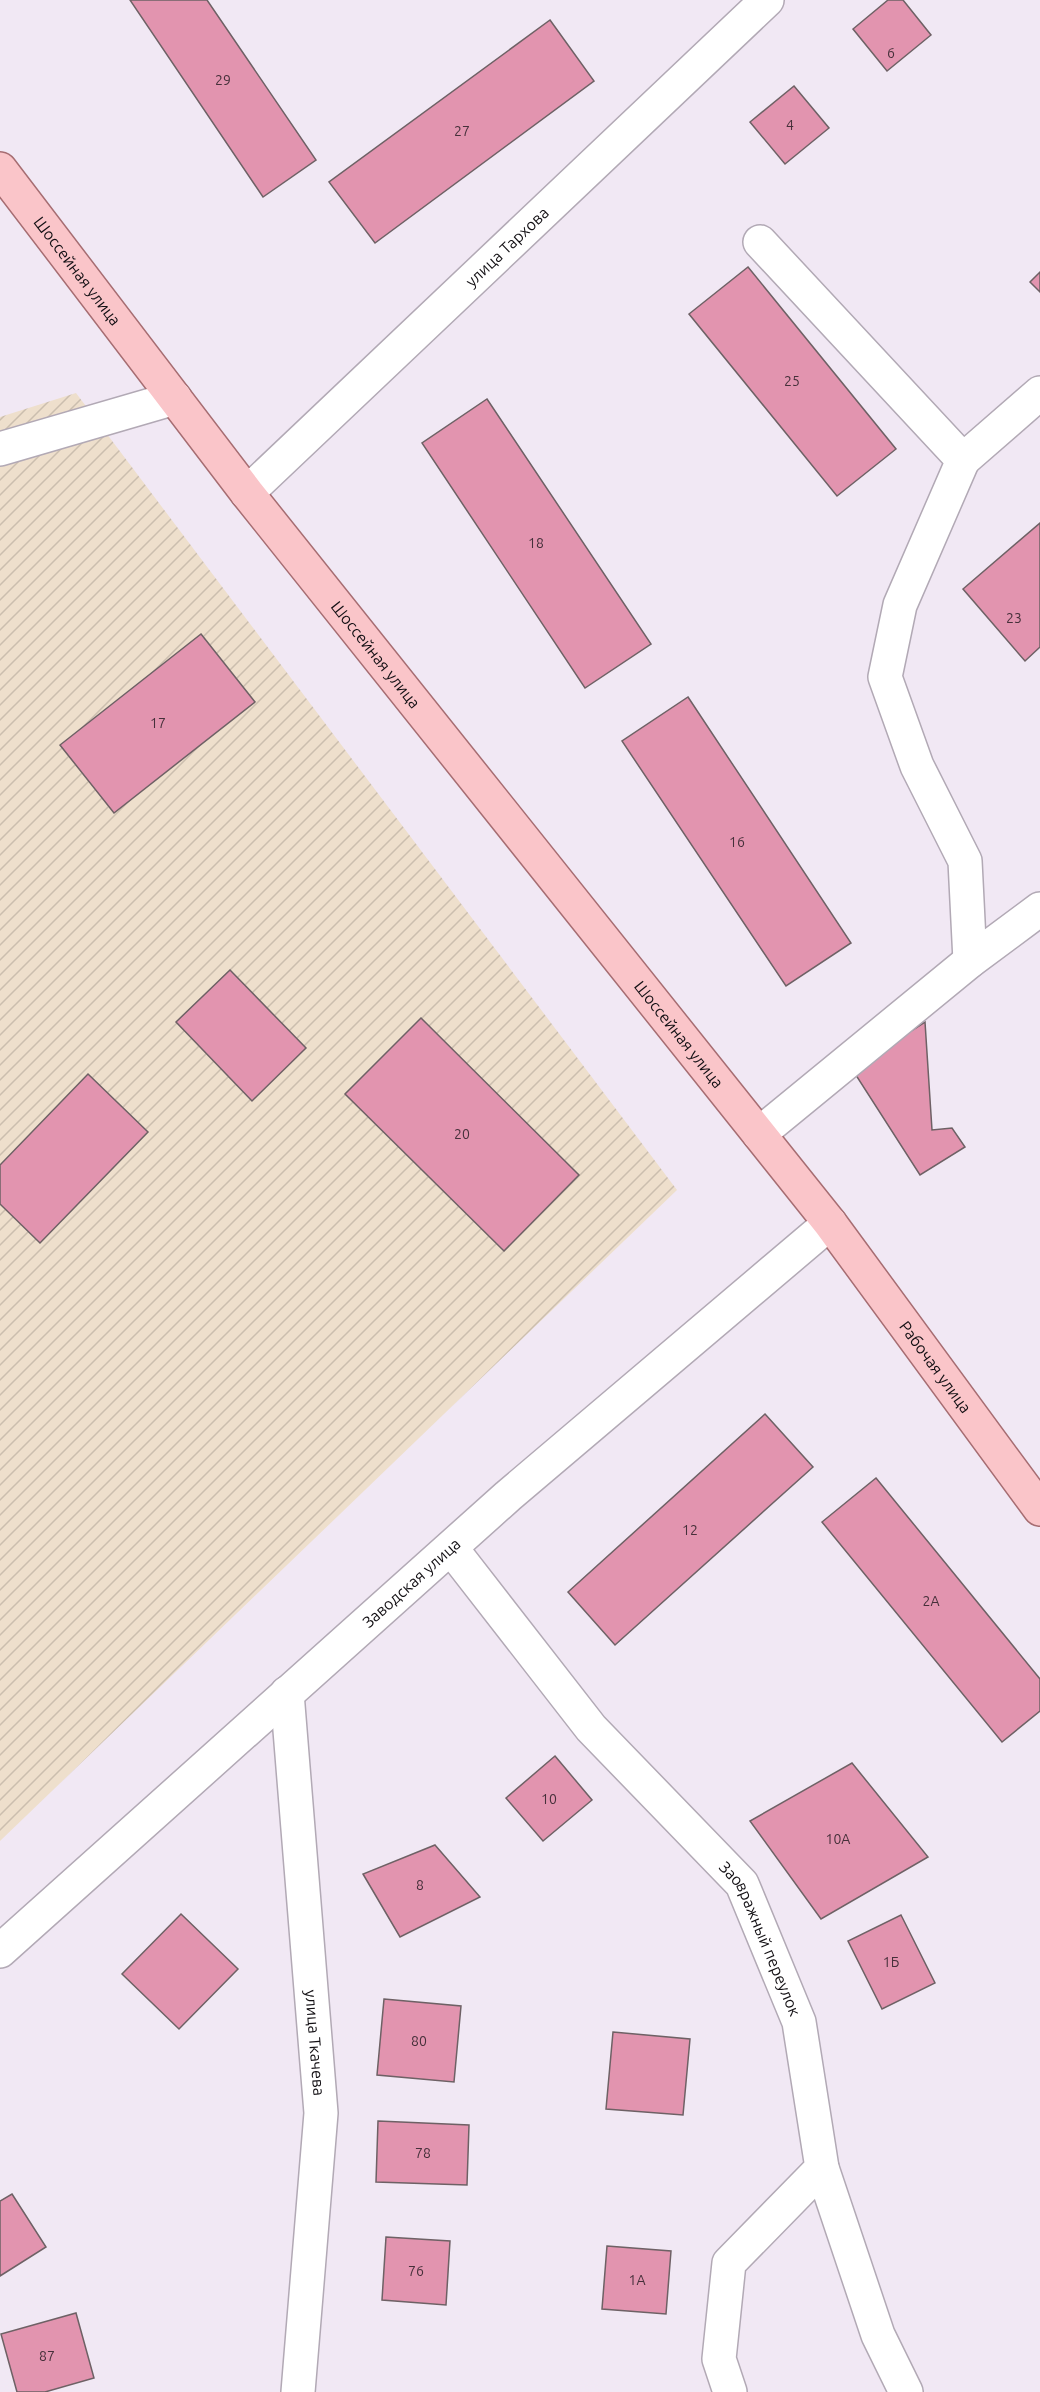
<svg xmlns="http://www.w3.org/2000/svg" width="1040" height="2392" font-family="Ubuntu,sans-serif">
<defs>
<pattern id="industrial-furrows" width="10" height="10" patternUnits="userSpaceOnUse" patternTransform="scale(1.5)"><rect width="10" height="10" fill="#eedfcc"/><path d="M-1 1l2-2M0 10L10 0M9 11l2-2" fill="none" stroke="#cbbeae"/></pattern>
</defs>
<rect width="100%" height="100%" fill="#f1e8f4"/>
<polygon fill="url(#industrial-furrows)" points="76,393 677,1190 0,1841 0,417"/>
<g fill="#e294af" stroke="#6e6165" stroke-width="1.5">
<polygon points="130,0 207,0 316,160 263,197"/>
<polygon points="888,0 903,0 931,35 887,71 853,29"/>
<polygon points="550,20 594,81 375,243 329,182"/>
<polygon points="794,86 829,128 785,164 750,122"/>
<polygon points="748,267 896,449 837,496 689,314"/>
<polygon points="1040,272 1040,292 1030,282"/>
<polygon points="487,399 651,644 585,688 422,443"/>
<polygon points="1040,523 1040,647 1025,661 963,589"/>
<polygon points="201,634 255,702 114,813 60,745"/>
<polygon points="688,697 851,943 786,986 622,741"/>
<polygon points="230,970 306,1048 252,1101 176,1022"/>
<polygon points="421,1018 579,1175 504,1251 345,1094"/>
<polygon points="925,1022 932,1130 952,1128 965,1147 920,1175 852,1069"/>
<polygon points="88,1074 148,1132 40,1243 0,1204 0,1165"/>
<polygon points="765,1414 813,1467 615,1645 568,1592"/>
<polygon points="876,1478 1040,1679 1040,1711 1002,1742 822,1522"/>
<polygon points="555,1756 592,1800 543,1841 506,1798"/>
<polygon points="852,1763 928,1857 821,1919 750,1821"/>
<polygon points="435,1845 480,1897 400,1937 363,1874"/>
<polygon points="181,1914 238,1969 179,2029 122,1974"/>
<polygon points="901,1915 935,1983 882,2009 848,1941"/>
<polygon points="384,1999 461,2006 454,2082 377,2075"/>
<polygon points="613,2032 690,2039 683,2115 606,2109"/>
<polygon points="378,2121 469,2125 467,2185 376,2182"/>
<polygon points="12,2194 46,2247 0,2276 0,2201"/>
<polygon points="386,2237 450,2241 446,2305 382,2300"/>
<polygon points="607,2246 671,2251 666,2314 602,2309"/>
<polygon points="76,2313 94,2378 45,2392 17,2392 1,2334"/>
</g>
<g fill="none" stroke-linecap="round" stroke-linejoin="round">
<defs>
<g id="minor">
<polyline points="760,242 963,460 900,605 885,677 917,766 965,861 970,961"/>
<polyline points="0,449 175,398"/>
<polyline points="963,460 1040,393"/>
<path id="s1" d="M247,493L767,0"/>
<polyline points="759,1134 970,961 1040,909"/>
<path id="s2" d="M451,1548L591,1728L742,1884L799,2022L822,2168L729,2263L719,2359L730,2392"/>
<path id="s3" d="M287,1693L321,2113L298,2392"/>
<path id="s4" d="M0,1951L508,1496L830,1223"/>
<polyline points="822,2168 878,2335 906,2392"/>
</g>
<g id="major">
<path id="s5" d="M0,169L247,493L830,1223L1040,1509"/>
</g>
</defs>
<use href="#minor" stroke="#b2a9b5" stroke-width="36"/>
<use href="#major" stroke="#a66d72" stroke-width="36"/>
<use href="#minor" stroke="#fff" stroke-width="33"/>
<use href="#major" stroke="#fac5c9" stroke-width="33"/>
</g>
<g text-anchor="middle" stroke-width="4.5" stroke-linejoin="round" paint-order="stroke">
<g font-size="14" fill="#46303a">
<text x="891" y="58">6</text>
<text x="223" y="85">29</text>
<text x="790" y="130">4</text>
<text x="462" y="136">27</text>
<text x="792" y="386">25</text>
<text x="536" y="548">18</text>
<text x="1014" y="623">23</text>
<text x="158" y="728">17</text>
<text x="737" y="847">16</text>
<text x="462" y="1139">20</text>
<text x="690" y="1535">12</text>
<text x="931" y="1606">2А</text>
<text x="549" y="1804">10</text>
<text x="838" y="1844">10А</text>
<text x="420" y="1890">8</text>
<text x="891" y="1967">1Б</text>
<text x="419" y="2046">80</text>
<text x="423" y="2158">78</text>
<text x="416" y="2276">76</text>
<text x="637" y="2285">1А</text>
<text x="47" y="2361">87</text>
</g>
<g font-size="16" fill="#120f13" stroke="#f1e8f4">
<text dy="6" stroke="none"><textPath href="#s1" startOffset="358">улица Тархова</textPath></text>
<text dy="6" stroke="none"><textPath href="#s5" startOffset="128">Шоссейная улица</textPath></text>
<text dy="6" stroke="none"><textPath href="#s5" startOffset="614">Шоссейная улица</textPath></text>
<text dy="6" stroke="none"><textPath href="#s5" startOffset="1100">Шоссейная улица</textPath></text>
<text dy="6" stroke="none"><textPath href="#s5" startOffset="1520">Рабочая улица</textPath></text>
<text dy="6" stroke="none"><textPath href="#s4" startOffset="552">Заводская улица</textPath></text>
<text dy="6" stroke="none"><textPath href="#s2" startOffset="502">Заовражный переулок</textPath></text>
<text dy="6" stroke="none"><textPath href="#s3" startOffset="351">улица Ткачева</textPath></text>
</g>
</g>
</svg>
